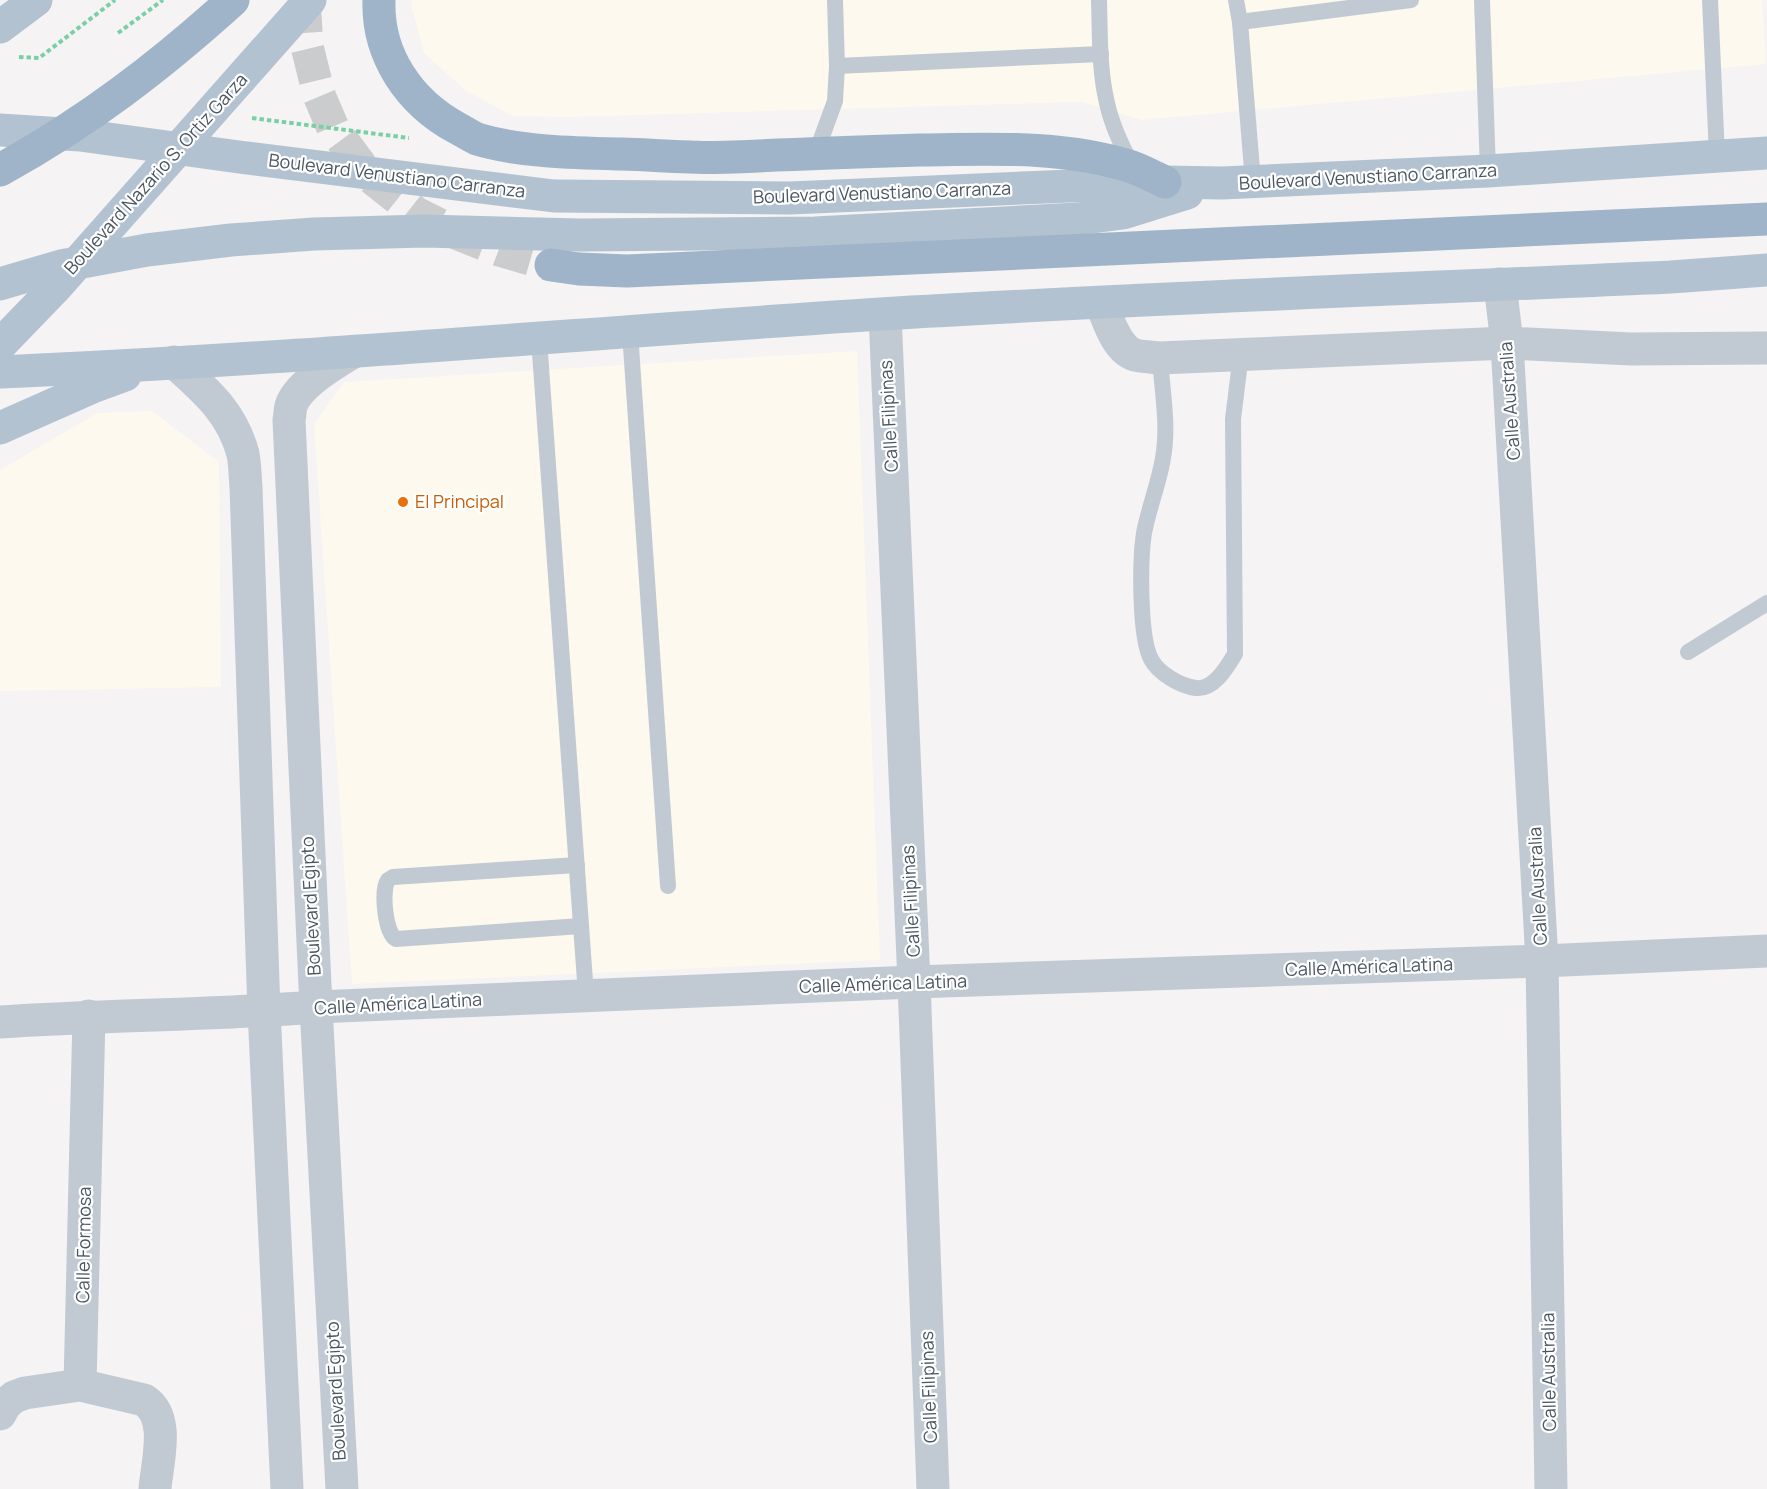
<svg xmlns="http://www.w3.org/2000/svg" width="1767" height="1489" font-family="Manrope,sans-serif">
<rect width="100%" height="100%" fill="#f5f3f3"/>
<g fill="#fdf9ef">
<polygon points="412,0 1762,0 1766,64 1141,120 1082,102 567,117 512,116 465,90 424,53 411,5"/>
<polygon points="857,351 880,960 352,984 314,424 344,382"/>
<polygon points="152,411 219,462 221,687 0,691 0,470 97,413"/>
</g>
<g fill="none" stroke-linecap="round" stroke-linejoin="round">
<polyline stroke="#caccce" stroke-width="33" stroke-dasharray="33 16" stroke-linecap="butt" points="304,0 307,46 319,95 333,128 368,175 416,213 458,234 499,250 551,265"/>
<g stroke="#7ad0a6" stroke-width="4" stroke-dasharray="4.5 3" stroke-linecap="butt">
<polyline points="118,33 163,0"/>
<polyline points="19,57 39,58 115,0"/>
<polyline points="252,118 409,138"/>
</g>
<g stroke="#c1cad2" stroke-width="16">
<path d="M1099,0C1100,34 1099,70 1107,103C1112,126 1122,147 1133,167"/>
<polyline points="1236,0 1240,22 1253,182"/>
<polyline points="1482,0 1488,171"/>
<polyline points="1710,0 1717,156"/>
<polyline points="1240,22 1411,0"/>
<polyline points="837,66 1101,54"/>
<polyline points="816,153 835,101 837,66 835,0"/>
<polyline points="630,332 668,886"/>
<polyline points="539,339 586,995"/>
<path d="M1160,358C1162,391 1169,425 1163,458C1159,483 1149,507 1144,533C1140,558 1139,637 1151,659C1158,673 1180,686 1196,688C1214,690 1227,667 1235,654L1233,419L1241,354"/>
<polyline points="1688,652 1767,603"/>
<path d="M577,865L393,877L388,880C381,890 385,933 396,939L581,926"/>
</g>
<g stroke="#c1cad2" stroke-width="33">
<polyline points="1500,284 1507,343 1542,961 1551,1489"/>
<path d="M1101,303C1108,319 1116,349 1135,355C1143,357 1152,357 1160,358L1507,343L1631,349L1767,348"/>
<polyline points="885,314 914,982 933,1489"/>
<path d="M174,362C205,390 232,412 243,454C245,464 245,476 246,487L264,1011L287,1489"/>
<path d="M0,1022C105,1015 211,1015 316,1007L914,982L1542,961L1767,951"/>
<polyline points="80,1385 89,1016"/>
<path d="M0,1414L5,1405L14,1397L25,1393L80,1385L144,1400C171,1417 157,1462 155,1489"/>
<path d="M342,1489L316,1007L289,420C290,415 290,410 291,406C298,384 334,364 353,352"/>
</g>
<g stroke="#b3c2d1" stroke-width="33">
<polyline points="0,27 36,0"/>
<polyline points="0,130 80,135 239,157 554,196 790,198 1165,182 1222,183 1488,171 1767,153"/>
<polyline points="0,284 61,266 147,250 231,240 314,234 425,231 580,235 815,233 1077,219 1123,213 1187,193"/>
<polyline points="0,345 56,287 310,0"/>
<path d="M0,372C294,359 587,333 881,314C1144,298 1408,289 1671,277L1767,270"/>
<polyline points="0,428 95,386 125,375"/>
</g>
<g stroke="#9fb4c9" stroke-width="33">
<path d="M379,0C377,55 409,102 457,128C463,131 470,136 477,139C519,152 577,153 621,154C659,155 697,159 734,157C796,154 858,152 920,150C990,149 1064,145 1132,167C1143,171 1154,177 1165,182"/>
<path d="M0,170C87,122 159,67 233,0"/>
<polyline points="551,265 579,269 627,271 1767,219"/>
</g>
</g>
<circle fill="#e8710a" stroke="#fff" stroke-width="2" cx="403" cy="502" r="6"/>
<g text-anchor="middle" stroke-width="4.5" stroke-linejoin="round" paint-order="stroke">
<g font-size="18" fill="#4a5661" stroke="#fff">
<text transform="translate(156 174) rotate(-48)" y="6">Boulevard Nazario S. Ortiz Garza</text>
<text transform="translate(397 176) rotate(7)" y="6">Boulevard Venustiano Carranza</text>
<text transform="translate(1368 177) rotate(-3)" y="6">Boulevard Venustiano Carranza</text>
<text transform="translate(882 193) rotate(-2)" y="6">Boulevard Venustiano Carranza</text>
<text transform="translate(1510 401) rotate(-94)" y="6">Calle Australia</text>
<text transform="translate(889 416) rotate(-93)" y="6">Calle Filipinas</text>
<text transform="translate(1538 886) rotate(-93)" y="6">Calle Australia</text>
<text transform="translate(911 901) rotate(-93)" y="6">Calle Filipinas</text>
<text transform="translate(311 906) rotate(-93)" y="6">Boulevard Egipto</text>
<text transform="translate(1369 967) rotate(-2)" y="6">Calle América Latina</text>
<text transform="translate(883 984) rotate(-2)" y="6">Calle América Latina</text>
<text transform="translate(398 1004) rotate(-3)" y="6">Calle América Latina</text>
<text transform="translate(84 1245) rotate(-89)" y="6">Calle Formosa</text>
<text transform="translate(1549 1372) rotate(-91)" y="6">Calle Australia</text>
<text transform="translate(929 1387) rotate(-92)" y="6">Calle Filipinas</text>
<text transform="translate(336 1391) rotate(-93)" y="6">Boulevard Egipto</text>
</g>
<g font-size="18" fill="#c56008" stroke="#fff" text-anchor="start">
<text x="415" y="508">El Principal</text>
</g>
</g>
</svg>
